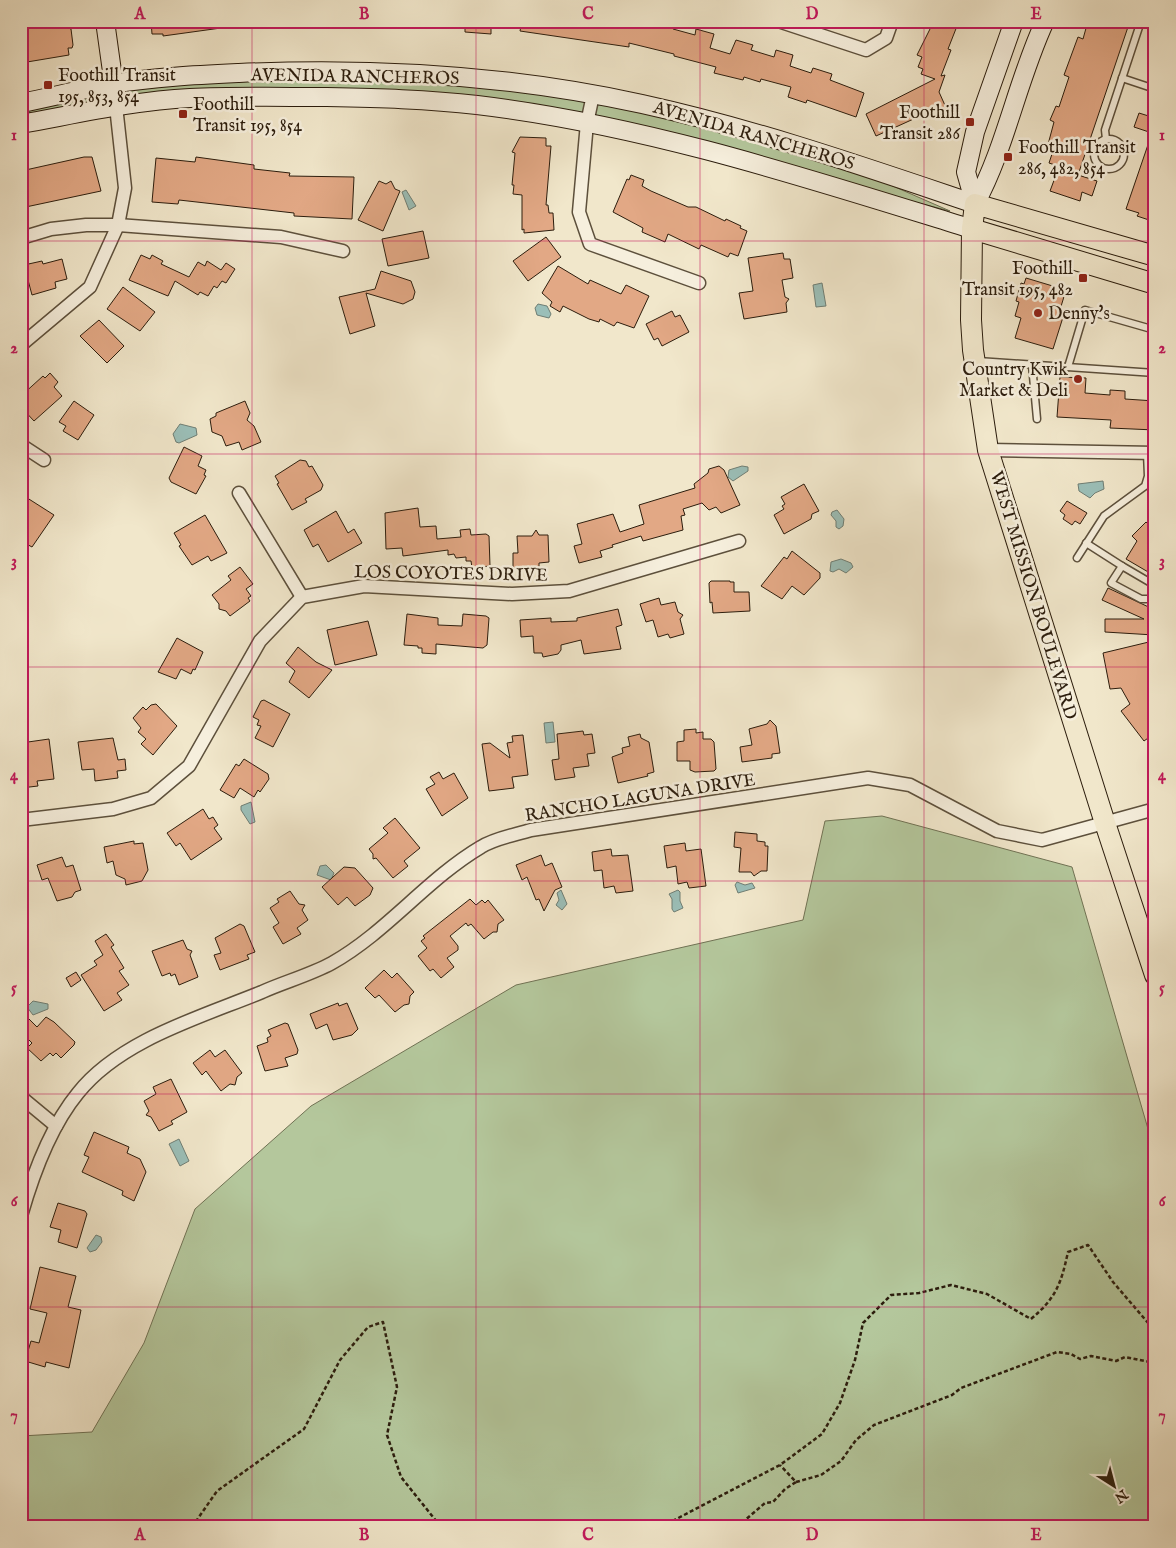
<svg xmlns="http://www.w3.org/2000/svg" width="1176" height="1548" font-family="'IM FELL English',serif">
<rect width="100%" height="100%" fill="#f1e7cb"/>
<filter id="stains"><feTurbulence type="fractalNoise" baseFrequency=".004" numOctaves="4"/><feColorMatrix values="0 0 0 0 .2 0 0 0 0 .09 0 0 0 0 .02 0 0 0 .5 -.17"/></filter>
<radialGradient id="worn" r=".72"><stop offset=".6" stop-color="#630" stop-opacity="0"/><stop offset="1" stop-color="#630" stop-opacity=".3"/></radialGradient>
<g fill="#b4c79c" stroke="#707254">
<polygon points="404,75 588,97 584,121 408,98 118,102 118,87 215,77"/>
<polygon points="111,87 112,104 21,121 21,106"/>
<polygon points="598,99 824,156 950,211 591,121"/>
<polygon points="882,816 1072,867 1155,1153 1155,1527 21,1527 21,1436 92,1432 144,1343 195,1209 311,1106 516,985 803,920 825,821"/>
</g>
<g fill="#9bbfb8" stroke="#6f7e74">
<polygon points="406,190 416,206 409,210 402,192"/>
<polygon points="822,283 826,306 816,307 813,285"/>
<polygon points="538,304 547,306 551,314 549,318 537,315 535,308"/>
<polygon points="180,424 196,428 197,435 179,443 176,442 173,434"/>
<polygon points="742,466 748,467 748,471 733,481 728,477 729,470"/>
<polygon points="1103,481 1104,489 1095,493 1090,498 1079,491 1078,484"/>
<polygon points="837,510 844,519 843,526 839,529 836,527 836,521 831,515 832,512"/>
<polygon points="841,559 851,563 853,567 846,573 839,569 833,572 830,571 831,562"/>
<polygon points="553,722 555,742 546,743 544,723"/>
<polygon points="251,802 255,822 250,824 241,810 241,806"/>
<polygon points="326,865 334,873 331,880 317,875 320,866"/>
<polygon points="737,882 745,885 752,883 755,888 738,893 735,885"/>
<polygon points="561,890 567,904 562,910 556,905 559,900 557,893"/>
<polygon points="678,890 680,892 680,901 683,908 674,912 672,909 672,899 669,894"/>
<polygon points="33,1001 48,1004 48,1009 33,1015 27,1007"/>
<polygon points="179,1139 189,1161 180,1166 169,1144"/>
<polygon points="96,1235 101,1237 102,1242 96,1250 90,1252 87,1248"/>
</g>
<g fill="#e2a885" stroke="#2c1d0d">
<polygon points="55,21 65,21 66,27 71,29 73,45 72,48 68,48 69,55 21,63 21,25"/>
<polygon points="151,21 221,21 221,28 163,36 163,34 152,34"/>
<polygon points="465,21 491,21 491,34 465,32"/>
<polygon points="522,21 658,21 674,25 673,29 695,35 696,29 714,34 710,48 730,54 736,40 753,45 751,50 774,57 776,50 793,55 790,66 811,73 813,68 832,74 830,80 864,93 856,117 807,100 806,103 788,97 791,87 761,79 760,82 744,77 743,80 714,73 716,67 674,56 674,54 629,43 629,47 520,31"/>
<polygon points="934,21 959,21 948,49 951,50 941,76 945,75 939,92 948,112 932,119 929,112 876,136 866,114 935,79 921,74 923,69 918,67 922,57 917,55"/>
<polygon points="1088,21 1130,21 1078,175 1097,181 1092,196 1082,192 1080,201 1050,191 1056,175 1052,173 1055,165 1049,163 1052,154 1046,152 1054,122 1050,120 1056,106 1059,107 1069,77 1064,75 1078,37 1083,39"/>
<polygon points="1139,113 1155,118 1155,222 1137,216 1139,213 1126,209 1152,133 1134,127"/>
<polygon points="520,137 546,138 546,146 551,146 546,205 548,205 549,213 553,213 554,230 524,233 524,229 522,230 522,195 513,194 514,185 512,185 515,153 512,152"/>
<polygon points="84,157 92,157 101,191 21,208 21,171"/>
<polygon points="196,157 254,165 254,169 290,173 289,176 354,177 352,219 294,216 294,213 179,200 178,204 152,202 156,158 195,162"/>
<polygon points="631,175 644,180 642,186 651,191 688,207 696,207 725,221 726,219 741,226 740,228 747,231 738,256 730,253 728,257 701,245 699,249 668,234 665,242 642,232 643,228 613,212 627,179 629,180"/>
<polygon points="379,181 386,184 391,181 395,189 400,191 383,231 358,220"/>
<polygon points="423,231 429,258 388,266 382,239"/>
<polygon points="546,237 561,257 528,281 513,261"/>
<polygon points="783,253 784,259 790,259 793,278 782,280 785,297 789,299 786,303 787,312 744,319 739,293 753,291 748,258"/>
<polygon points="141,255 150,259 152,255 163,261 161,264 189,277 198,262 205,266 207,261 221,270 226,263 235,269 226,283 222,281 217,288 214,286 208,296 200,292 198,295 175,281 168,296 129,280"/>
<polygon points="62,259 67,279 55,282 56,288 32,295 24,265 42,261 43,264"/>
<polygon points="558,266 588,284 590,280 621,294 626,285 649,296 634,328 617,322 614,326 600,319 599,322 589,319 563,306 560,312 550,306 552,302 542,293"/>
<polygon points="381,271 411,281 415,292 413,299 403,304 366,293 375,326 350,334 339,297 375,289"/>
<polygon points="1026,278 1066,290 1059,313 1064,314 1053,349 1015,338 1021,318 1015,316 1019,302 1016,301 1021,283 1024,284"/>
<polygon points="123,287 155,312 140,331 107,309"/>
<polygon points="672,311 675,317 680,315 689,332 662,346 658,338 654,340 646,324"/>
<polygon points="99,320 124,346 107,363 80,336"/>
<polygon points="50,373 58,382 54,387 62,396 34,421 21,407 21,396 43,376 45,378"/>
<polygon points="1060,377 1086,378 1085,393 1110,395 1110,390 1125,391 1125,399 1155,401 1155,430 1110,428 1111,420 1057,417"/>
<polygon points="74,401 94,415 78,440 63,431 66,426 59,422"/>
<polygon points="245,401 250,413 247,420 254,426 261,442 242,450 239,442 226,446 222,436 212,432 210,419 216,416 216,413"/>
<polygon points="184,447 202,456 198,466 206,470 204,475 206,476 196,494 171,482 169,478"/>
<polygon points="300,460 306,461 309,467 312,466 323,485 321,490 305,499 307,502 292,510 277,484 279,483 275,476"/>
<polygon points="719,466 724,470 740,505 721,513 716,507 709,510 702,503 683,509 685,515 681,516 683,530 643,541 641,536 612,545 613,547 600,551 602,557 579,563 574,546 582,544 577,524 613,514 620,532 644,524 639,505 695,488 694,484 708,473 709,469"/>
<polygon points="804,484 819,511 812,514 811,519 784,534 774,515 784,509 782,506 785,504 781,497"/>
<polygon points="21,494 54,515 32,547 21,541"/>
<polygon points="1067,501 1087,513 1080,524 1075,521 1072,525 1063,519 1065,515 1060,511"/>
<polygon points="418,508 420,527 436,526 437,539 461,537 460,530 470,529 471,535 486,534 489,536 490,566 472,568 471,561 466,561 466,557 456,558 454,554 448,555 448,550 403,556 402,548 386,549 385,513"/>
<polygon points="336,511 348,533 354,529 362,543 328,562 318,544 313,547 304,530"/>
<polygon points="205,515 227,553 211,561 208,556 192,565 179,546 181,545 174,533"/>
<polygon points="1146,522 1155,530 1155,576 1126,559 1137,541 1132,536"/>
<polygon points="536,530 539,535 548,535 549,562 539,563 539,567 513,568 513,553 518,553 517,536 532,536"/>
<polygon points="792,551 820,573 820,578 804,595 792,586 782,599 761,586 784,557 787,559"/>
<polygon points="240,567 253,584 246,589 251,596 248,598 250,601 230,616 226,611 219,609 219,604 212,595 231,580 228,576"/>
<polygon points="711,581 730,581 730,582 734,582 734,592 749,592 750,611 713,613 712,602 710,603 709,583"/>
<polygon points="1108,588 1155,610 1154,635 1105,632 1105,619 1144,619 1102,600"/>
<polygon points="659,598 661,605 675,602 678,612 683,615 680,619 684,634 670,638 668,634 658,637 653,620 646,622 640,604"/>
<polygon points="618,609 622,625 616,627 621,649 584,654 581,640 561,645 561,650 558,654 543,657 542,653 534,653 533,636 521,637 520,620 551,618 551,622 577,621 577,618"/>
<polygon points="407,614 438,618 438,625 462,626 463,614 486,616 489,618 487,645 483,648 436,644 436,654 422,653 422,648 418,648 418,646 404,645"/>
<polygon points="368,621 377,655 335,665 327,630"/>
<polygon points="177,638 203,652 195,670 193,669 191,674 181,669 176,679 158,672"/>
<polygon points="1153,641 1152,668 1155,667 1155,698 1149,701 1155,709 1155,733 1144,741 1121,711 1130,704 1121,688 1110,689 1103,653"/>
<polygon points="298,647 316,662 332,670 309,698 289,682 295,671 286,663"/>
<polygon points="264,700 290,714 273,747 255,738 261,726 257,725 259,720 253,717 261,701"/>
<polygon points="156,704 177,726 153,755 141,744 146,739 138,732 141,728 133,718 143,707 146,710 151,705"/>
<polygon points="770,720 776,726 780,753 772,754 772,758 742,762 740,747 752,745 749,729 767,724"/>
<polygon points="696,729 696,733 703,732 703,739 711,739 714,742 716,769 714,771 695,772 690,770 690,761 677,761 677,742 684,741 684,730"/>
<polygon points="583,731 584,735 592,734 595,753 587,754 589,766 573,768 575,777 555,780 552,760 559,759 557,734"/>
<polygon points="640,734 641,738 649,742 654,772 647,774 648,776 618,783 612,757 623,753 622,748 630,746 628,737"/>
<polygon points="523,735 528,775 512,777 514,788 489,791 482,744 490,743 510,758 507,743 513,742 512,736"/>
<polygon points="113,738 118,760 125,759 126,770 117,771 118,778 95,781 94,769 82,770 78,742"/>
<polygon points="49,739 54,779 37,781 38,786 21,788 21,743"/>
<polygon points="244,759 268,774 269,779 260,792 258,790 254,797 240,788 234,798 220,790 236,764 239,766"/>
<polygon points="439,772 443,779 454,773 468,798 442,816 426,789 435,784 430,777"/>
<polygon points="203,809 209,819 213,817 218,825 214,828 222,839 191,860 180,843 176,846 167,833"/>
<polygon points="395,818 420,848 404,861 408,866 393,878 376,858 373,859 373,854 369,849 388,833 383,828"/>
<polygon points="735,832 757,834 757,841 765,842 765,846 768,846 767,871 761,871 754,876 751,872 739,872 741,848 734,847"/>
<polygon points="134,841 134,844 143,843 148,870 142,881 126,885 125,879 116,875 113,861 107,863 104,847"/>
<polygon points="685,843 686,851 701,849 706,886 689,888 687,882 678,884 676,866 667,868 664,846"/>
<polygon points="611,849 612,856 628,855 633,891 616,893 614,886 604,888 602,870 594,871 592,852"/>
<polygon points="541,855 545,866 552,863 562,887 555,890 544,911 539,899 536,900 527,877 522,880 516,865"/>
<polygon points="62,857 66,867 73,865 81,890 75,892 72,897 57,901 48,878 42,880 37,865"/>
<polygon points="344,867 355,868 373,888 370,895 355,906 347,897 338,905 322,887"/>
<polygon points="290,891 299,904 305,905 302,910 308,920 297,928 301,934 283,944 273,927 279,923 270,908 279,902 277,899"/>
<polygon points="470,899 476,905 482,900 485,903 488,900 504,920 498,924 497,932 493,932 484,939 471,924 468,926 466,923 450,936 458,946 458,950 447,958 454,967 441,978 433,969 430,971 418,956 427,948 421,941 425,938 423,936"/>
<polygon points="240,924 244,926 255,952 247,955 249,959 220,970 214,955 221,953 215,938"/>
<polygon points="106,934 114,945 111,947 124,968 119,971 129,985 117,993 122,1000 104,1011 81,975 97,965 94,961 103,955 95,941"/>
<polygon points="183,940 187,949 192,951 190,955 198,977 179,985 175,974 171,976 170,973 162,976 152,951"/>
<polygon points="384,970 392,978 397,973 414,992 410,996 409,1004 404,1005 395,1012 379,995 375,998 365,988"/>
<polygon points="76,972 81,980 71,987 66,978"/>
<polygon points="338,1003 339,1006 347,1003 358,1029 352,1035 333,1040 327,1024 316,1029 310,1014"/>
<polygon points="21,1011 37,1027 46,1017 54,1022 75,1042 74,1045 61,1058 56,1053 53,1056 50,1053 41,1061 27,1048 32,1043 21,1032"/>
<polygon points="285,1023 288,1024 298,1050 297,1054 285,1058 288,1066 265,1071 257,1046 268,1042 267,1038 271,1036 268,1030"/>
<polygon points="210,1050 215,1057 225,1050 242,1073 237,1077 235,1085 230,1084 221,1091 206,1071 202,1075 193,1063"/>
<polygon points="171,1079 187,1112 171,1121 173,1124 159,1131 151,1117 146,1115 149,1111 144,1101 156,1094 153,1087"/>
<polygon points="94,1132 129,1147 127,1153 140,1159 146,1172 134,1201 122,1195 123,1191 82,1172 89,1157 84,1155"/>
<polygon points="58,1203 85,1211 87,1214 77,1248 58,1242 61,1230 50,1227"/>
<polygon points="40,1267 76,1276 68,1307 81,1310 69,1368 46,1362 45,1367 25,1361 31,1341 39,1343 47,1313 30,1309"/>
</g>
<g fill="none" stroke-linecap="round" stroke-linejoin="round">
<defs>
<g id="lane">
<polyline points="1122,78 1155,89"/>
<circle cx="1109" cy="154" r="15"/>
<polyline points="1106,139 1105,130 1141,21"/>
<polyline points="978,361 1155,373"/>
<polyline points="1032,365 1037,419"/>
<polyline points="1068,367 1085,310 1155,330"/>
<polyline points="1086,543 1122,566"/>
<polyline points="1077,558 1104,516 1145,486 1148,476 1147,453"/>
<polyline points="1155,598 1151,583 1122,566 1111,583 1141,599 1155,599"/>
</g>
<g id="street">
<polyline points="778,21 866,50 886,38 892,21"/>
<polyline points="593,95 587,123 579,212 590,244 699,283"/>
<polyline points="21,238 51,229 86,225 118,225 281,237 343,251"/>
<polyline points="21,345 90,287 118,225 125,188 116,106"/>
<polyline points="21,445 44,460"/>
<polyline points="988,450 1155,453"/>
<polyline points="239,493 302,597"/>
<polyline points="21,820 113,809 151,798 189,766 260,641 302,597 364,586 512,594 569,591 739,541"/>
<polyline points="21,1097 56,1126"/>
<path d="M21,1216C33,1174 50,1127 78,1093C120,1040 201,1017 262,992C284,982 310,975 332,963C387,932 427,879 481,847C495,838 515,835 531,830L868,778L910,785L997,831L1042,840L1155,809"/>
</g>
<g id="secondary">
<polyline points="105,21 115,93"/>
<path d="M21,103C52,97 82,89 112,84C154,77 197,75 239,73C374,67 510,75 642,104C756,129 865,167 975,204"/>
<path d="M21,124C77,114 133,101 190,98C235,96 281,97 326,97C376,98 427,99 477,105C646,125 810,179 972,229"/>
<path d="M975,204C1006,147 1017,81 1045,21"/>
<polyline points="975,204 966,172 975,132 1014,21"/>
</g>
<g id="primary">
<polyline points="972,229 1155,284"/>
<polyline points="1155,256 975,204 972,229 971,320 973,350 988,450 1105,823 1155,975"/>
</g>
</defs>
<use href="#lane" stroke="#5d503c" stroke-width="9"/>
<use href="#street" stroke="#5d503c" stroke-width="15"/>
<use href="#secondary" stroke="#2c1d0d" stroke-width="20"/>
<use href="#primary" stroke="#2c1d0d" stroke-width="22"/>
<g stroke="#2c1d0d" stroke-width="2.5" stroke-dasharray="4 2.5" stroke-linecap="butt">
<polyline points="796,1482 821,1475 841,1461 856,1440 874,1425 952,1395 961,1388 1057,1352 1071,1354 1080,1359 1091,1356 1116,1361 1125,1357 1155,1363"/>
<polyline points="192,1527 217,1491 304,1429 340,1360 368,1327 383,1322 397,1387 387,1435 401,1477 441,1527"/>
<path d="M661,1527L780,1465L822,1434L840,1403L855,1360L863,1323L891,1295L919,1293L951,1285L987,1294L1031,1319C1056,1298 1061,1284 1068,1252L1088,1245L1113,1282L1155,1331"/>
<polyline points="737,1527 765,1503 773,1502 785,1489 796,1482 780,1465"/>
</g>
<use href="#lane" stroke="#f6efdd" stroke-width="6"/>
<use href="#street" stroke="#f6efdd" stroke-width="12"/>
<use href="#secondary" stroke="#f6efdd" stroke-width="18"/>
<use href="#primary" stroke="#f1e7cb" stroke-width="20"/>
</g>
<path fill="none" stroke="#c2185b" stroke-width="1" stroke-opacity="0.55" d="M252,21V1527M476,21V1527M700,21V1527M924,21V1527M21,241H1155M21,454H1155M21,667H1155M21,881H1155M21,1094H1155M21,1307H1155"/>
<g fill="#8f2418" stroke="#f6efdd" stroke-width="2">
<rect x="43" y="80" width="10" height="10" rx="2.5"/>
<rect x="178" y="109" width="10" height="10" rx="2.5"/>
<rect x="965" y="117" width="10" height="10" rx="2.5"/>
<rect x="1003" y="152" width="10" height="10" rx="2.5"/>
<rect x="1078" y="273" width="10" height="10" rx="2.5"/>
<circle cx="1038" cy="313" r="5"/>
<circle cx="1078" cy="379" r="5"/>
</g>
<g text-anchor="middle" stroke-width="5" stroke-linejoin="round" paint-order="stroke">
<g font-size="18" fill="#2c1d0d" stroke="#f6efdd" text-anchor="start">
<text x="58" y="81">Foothill Transit<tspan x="58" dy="21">195, 853, 854</tspan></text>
<text x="193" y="110">Foothill<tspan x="193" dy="21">Transit 195, 854</tspan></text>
<text x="960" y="118" text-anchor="end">Foothill<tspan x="960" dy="21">Transit 286</tspan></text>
<text x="1018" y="153">Foothill Transit<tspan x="1018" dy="21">286, 482, 854</tspan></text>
<text x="1073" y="274" text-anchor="end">Foothill<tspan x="1073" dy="21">Transit 195, 482</tspan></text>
<text x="1048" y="319">Denny's</text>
<text x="1068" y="375" text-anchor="end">Country Kwik<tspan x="1068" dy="21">Market &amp; Deli</tspan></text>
</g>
<g font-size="18" fill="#2c1d0d" stroke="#f6efdd">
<text transform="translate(355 76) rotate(1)" y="6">AVENIDA RANCHEROS</text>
<text transform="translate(754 135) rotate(16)" y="6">AVENIDA RANCHEROS</text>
<text transform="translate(451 573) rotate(1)" y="6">LOS COYOTES DRIVE</text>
<text transform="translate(1034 595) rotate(73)" y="6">WEST MISSION BOULEVARD</text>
<text transform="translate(640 797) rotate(-9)" y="6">RANCHO LAGUNA DRIVE</text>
</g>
</g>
<rect width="1176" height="1548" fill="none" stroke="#f1e7cb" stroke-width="55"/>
<g transform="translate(1114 1486) rotate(144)" stroke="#f6efdd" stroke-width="4" paint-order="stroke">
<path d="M0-4L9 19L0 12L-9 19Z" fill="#2c1d0d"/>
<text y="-8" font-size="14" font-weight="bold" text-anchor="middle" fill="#2c1d0d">N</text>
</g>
<rect x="28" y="28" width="1120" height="1492" fill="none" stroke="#c2185b" stroke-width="2"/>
<g font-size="16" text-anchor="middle" font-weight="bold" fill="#c2185b">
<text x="140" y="19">A</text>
<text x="364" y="19">B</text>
<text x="588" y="19">C</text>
<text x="812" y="19">D</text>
<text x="1036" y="19">E</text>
<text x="14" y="140">1</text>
<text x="1162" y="140">1</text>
<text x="14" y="353">2</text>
<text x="1162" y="353">2</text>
<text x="14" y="566">3</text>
<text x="1162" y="566">3</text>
<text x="14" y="780">4</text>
<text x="1162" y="780">4</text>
<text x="14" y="993">5</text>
<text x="1162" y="993">5</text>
<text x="14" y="1206">6</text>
<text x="1162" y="1206">6</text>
<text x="14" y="1420">7</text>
<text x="1162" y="1420">7</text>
<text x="140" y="1540">A</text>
<text x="364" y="1540">B</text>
<text x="588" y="1540">C</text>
<text x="812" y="1540">D</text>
<text x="1036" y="1540">E</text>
</g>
<rect width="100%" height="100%" filter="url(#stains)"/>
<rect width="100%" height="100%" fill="url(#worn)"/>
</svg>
